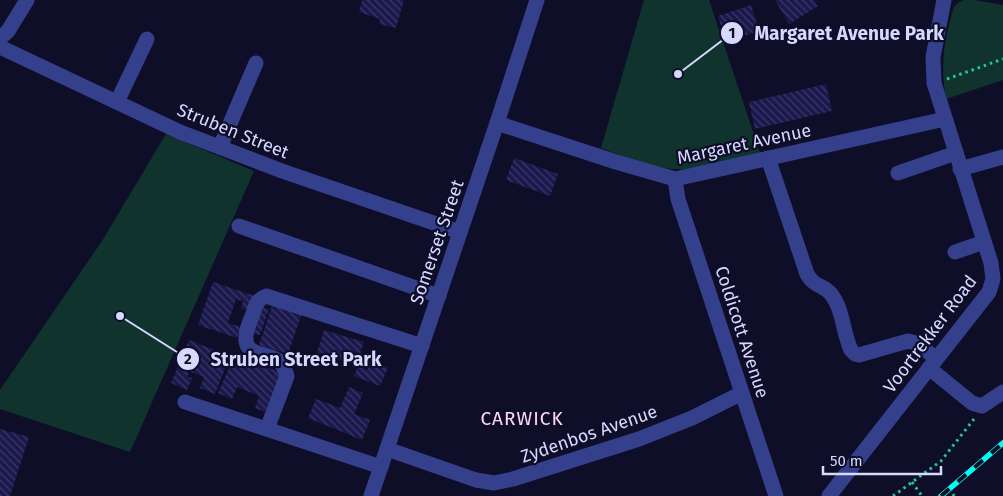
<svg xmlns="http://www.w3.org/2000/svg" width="1003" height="496" font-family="'Fira Sans',sans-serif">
<defs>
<pattern id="building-back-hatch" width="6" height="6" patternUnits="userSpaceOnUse" patternTransform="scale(1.25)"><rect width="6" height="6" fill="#1a184c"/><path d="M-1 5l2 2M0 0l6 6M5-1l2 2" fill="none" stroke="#3b3967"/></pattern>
</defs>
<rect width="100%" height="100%" fill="#0e0e29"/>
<g fill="#10342d">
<path d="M644,0H709L760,153L686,169C656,171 628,158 601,148Z"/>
<path d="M964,0H974L1003,5V80L946,99C940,64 944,40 954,7L958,3Z"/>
<polygon points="166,134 254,171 130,452 0,409 0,390 102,241"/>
</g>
<g fill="url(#building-back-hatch)">
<polygon points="362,0 404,0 396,28 379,24 380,19 359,12"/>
<polygon points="775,0 814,0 818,6 789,24"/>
<polygon points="751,5 759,31 726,42 718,16"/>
<polygon points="826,84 832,111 755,129 749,102"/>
<polygon points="514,158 558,174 550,196 506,180"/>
<polygon points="213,282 255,296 250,311 241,308 243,301 236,299 228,323 241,327 237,338 198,325"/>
<polygon points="274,300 303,310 288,354 259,345"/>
<polygon points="258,306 269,309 260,335 249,334"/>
<polygon points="324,330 364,342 357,365 317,353"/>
<polygon points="189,340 230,356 215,394 200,388 204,377 189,371 187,377 192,378 187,390 171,383"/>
<polygon points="235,354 281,373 265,412 255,408 259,396 237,387 232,399 218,393"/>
<polygon points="371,361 388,368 380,386 354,376 358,366 367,370"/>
<polygon points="349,387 363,393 354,414 370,420 362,440 308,418 316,399 340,408"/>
<polygon points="0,429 29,437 10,496 0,496"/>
</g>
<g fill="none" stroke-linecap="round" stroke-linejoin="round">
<g stroke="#25c4a0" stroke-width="3" stroke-dasharray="2.5 4" stroke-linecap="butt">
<polyline points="947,79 1003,59"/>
<polyline points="912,482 922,496"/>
<polyline points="953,494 954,496"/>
<polyline points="893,496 941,461 974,419"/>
</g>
<g stroke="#35408c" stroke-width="15">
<polyline points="0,38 8,31 27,0"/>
<polyline points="0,47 180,132 282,171 460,232"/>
<polyline points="117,102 147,39"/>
<polyline points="497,123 616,162 675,179 945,119"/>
<polyline points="220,147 256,63"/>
<path d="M768,158L807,274C815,288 823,284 831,294C843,309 843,333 851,350L855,354L859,355L908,341L919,344L936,359"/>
<polyline points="960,169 1003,157"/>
<polyline points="898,173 956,153"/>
<polyline points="675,179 678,199 776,496"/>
<polyline points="239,226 439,296"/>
<polyline points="955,252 984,242"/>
<polyline points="929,368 972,403 982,406 1003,392"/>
<polyline points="185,402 381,467"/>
<path d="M267,429L287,376C285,371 284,366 280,362C270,352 244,357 246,337C246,329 250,321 253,314C255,307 257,299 266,296L422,346"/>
<polyline points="387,449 476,480 494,483 513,479 639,439 692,418 742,393"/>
<polyline points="371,496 497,123 537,0"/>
<polyline points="829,496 989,292 993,279 991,263 934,83 933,57 944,0"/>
</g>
<defs>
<polyline id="rail" points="941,496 1003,443"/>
</defs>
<use href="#rail" stroke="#02ffef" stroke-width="5.5"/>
<use href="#rail" stroke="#0e0e29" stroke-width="4" stroke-dasharray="11" stroke-linecap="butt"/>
</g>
<g text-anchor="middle" stroke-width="4.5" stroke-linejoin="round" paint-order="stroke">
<g font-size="18" fill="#d6d8ff" stroke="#0e0e29">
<text transform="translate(233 131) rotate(22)" y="6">Struben Street</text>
<text transform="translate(744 144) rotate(-12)" y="6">Margaret Avenue</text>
<text transform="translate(437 242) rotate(-71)" y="6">Somerset Street</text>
<text transform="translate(742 332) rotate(72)" y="6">Coldicott Avenue</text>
<text transform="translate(930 334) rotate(-53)" y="6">Voortrekker Road</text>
<text transform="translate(589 434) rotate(-19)" y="6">Zydenbos Avenue</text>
</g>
<g font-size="19" letter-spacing="1" fill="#ffd8f7" stroke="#0e0e29">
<text x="522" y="425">CARWICK</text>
</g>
</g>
<path fill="none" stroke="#d6d8ff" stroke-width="2" d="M678 74L732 33M120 316L188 359"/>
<g fill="#d6d8ff" stroke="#0e0e29" stroke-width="2">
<circle cx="678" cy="74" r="5"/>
<circle cx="120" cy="316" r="5"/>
<circle cx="732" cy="33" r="12"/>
<circle cx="188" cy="359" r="12"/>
</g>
<g font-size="15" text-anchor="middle" font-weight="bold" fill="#111">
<text x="732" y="38">1</text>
<text x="188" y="364">2</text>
</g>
<g font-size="19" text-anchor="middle" font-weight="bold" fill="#d6d8ff" stroke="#0e0e29" stroke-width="4.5" stroke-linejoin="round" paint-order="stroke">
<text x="849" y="40">Margaret Avenue Park</text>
<text x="296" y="366">Struben Street Park</text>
</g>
<path d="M823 466v8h118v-8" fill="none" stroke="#d6d8ff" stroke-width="2.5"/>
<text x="830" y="466" font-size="15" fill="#d6d8ff" stroke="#0e0e29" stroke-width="4" paint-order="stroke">50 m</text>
</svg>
